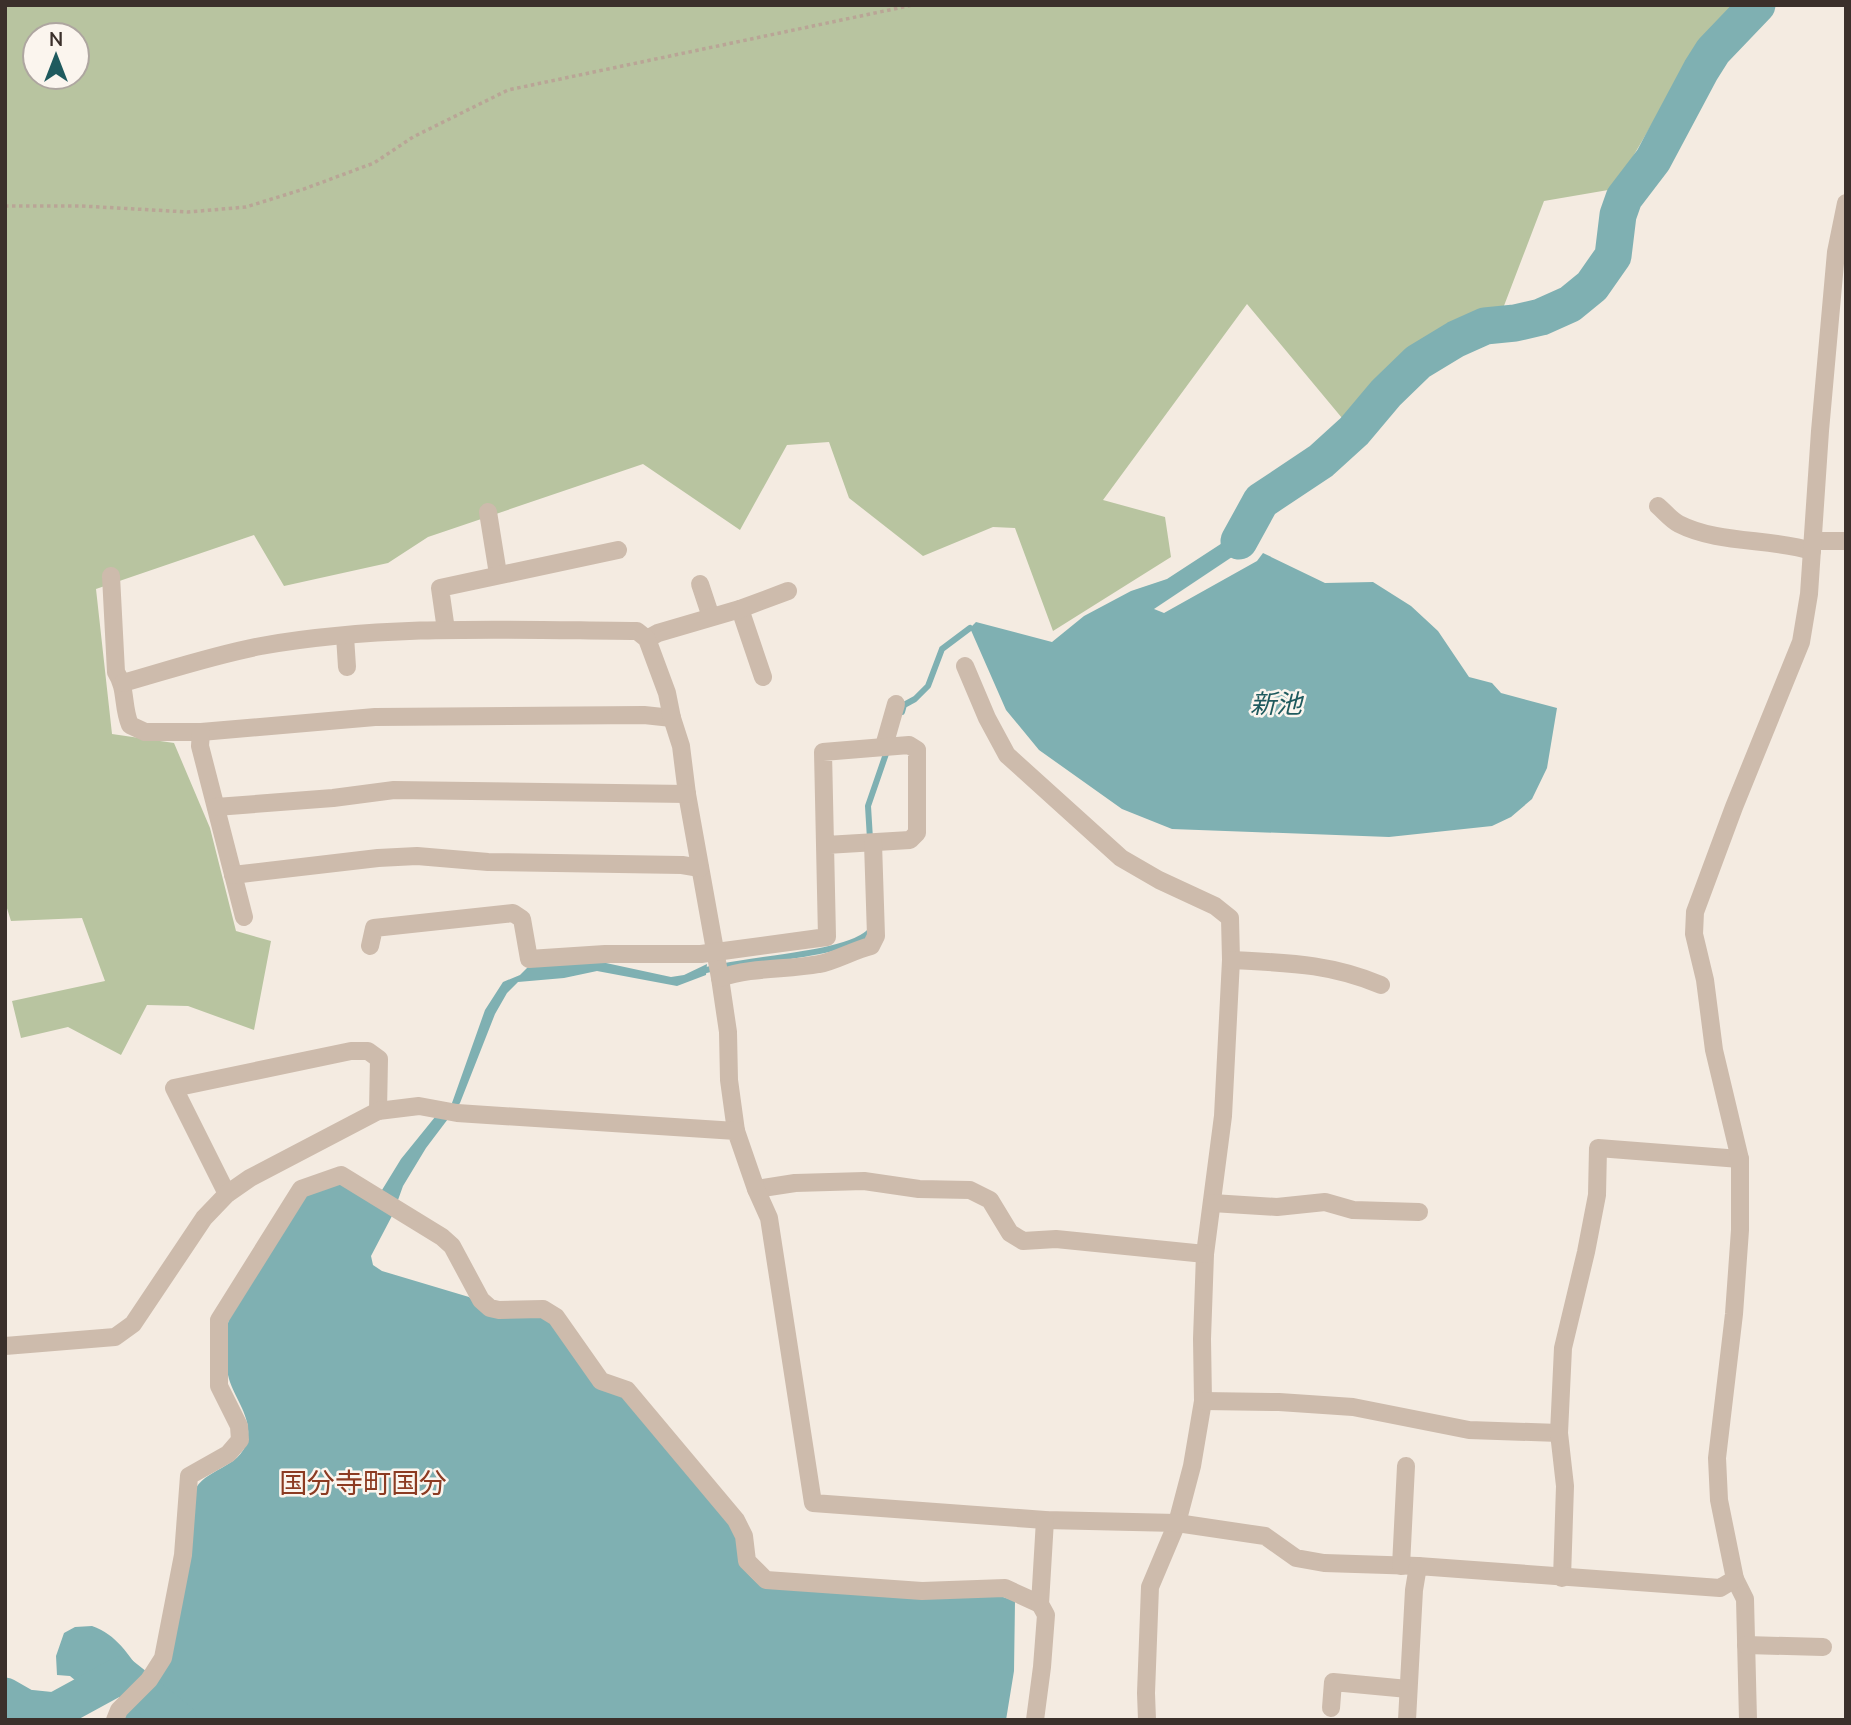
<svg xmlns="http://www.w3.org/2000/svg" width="1851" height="1725" font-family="'Nunito Sans','Noto Sans JP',sans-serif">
<rect width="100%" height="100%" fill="#f4ebe1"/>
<path fill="#b8c4a0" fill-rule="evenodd" d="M5,5H1745L1691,57L1614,189L1544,201L1502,311L1451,325L1342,418L1247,304L1103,500L1165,517L1171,557L1053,631L1015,528L993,527L923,556L849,498L829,442L787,445L740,530L643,464L428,537L388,563L284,586L254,535L96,589L112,734L174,743L210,828L236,931L271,941L254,1030L188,1006L147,1005L121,1055L68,1027L21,1038L12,1001L105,981L82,918L11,921L5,902ZM35,35H77V77H35Z"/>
<g fill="#7fb0b2">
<polygon points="1233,536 1247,547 1154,609 1164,613 1257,561 1263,553 1325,583 1373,582 1411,606 1438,631 1469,677 1492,683 1501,693 1557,708 1547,768 1532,799 1511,817 1492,826 1389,837 1172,829 1122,809 1039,750 1006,710 970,628 976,622 1052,642 1084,616 1131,591 1167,579"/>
<path d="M592,960L671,977L684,975L707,964L706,975L677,986L597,971L564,978L518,982L507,993L495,1014L460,1103L426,1148L403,1186L393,1214L371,1256L373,1265L382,1271L469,1297L482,1310L540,1315L556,1323L622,1393L737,1534C739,1560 739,1568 760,1585L991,1593L1015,1601L1014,1671L1006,1720H120L154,1684L194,1492C204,1468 240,1469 247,1441C253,1419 235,1399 229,1379C223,1358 225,1335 230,1314L301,1197L326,1182L382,1190L401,1159L435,1117L452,1103L485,1010L503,982L520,975L528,967Z"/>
<path d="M92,1626C117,1635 128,1654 143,1675L123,1696L98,1699L70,1676L57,1675L56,1656L64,1633L75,1627Z"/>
</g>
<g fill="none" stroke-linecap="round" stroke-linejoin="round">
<g stroke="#7fb0b2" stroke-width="6">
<polyline points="902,712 904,705 915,699 928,686 942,649 970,628"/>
<polyline points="870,839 868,806 888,748"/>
<path d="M700,972C736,959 852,956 871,930"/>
</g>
<g stroke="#7fb0b2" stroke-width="37">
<polyline points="1239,541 1261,501 1321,461 1354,431 1386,393 1418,362 1456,339 1485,326 1515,323 1541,317 1570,304 1592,286 1613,256 1618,215 1624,198 1653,160 1701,70 1713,51 1757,5"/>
<polyline points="5,1696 26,1708 55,1711 121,1675 178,1720"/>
</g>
<polyline stroke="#b9a596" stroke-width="3.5" stroke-dasharray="3.5 3.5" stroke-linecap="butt" points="5,206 82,206 188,212 246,207 304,189 374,163 413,137 508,90 913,5"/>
<g stroke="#cdbbac" stroke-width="18">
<path d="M1658,506C1665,512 1671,520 1679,524C1718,544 1770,538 1812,551"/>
<polyline points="488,512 498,574"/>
<polyline points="1813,541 1846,541"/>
<path d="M111,576L116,672C127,689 122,706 130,725L145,732H201L375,717L644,715L672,718"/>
<polyline points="700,584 711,617"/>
<polyline points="740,609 763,677"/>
<polyline points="446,630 440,588 618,550"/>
<polyline points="345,636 347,667"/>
<polyline points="647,639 658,633 740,609 788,591"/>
<polyline points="965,666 987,718 1007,755 1121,858 1159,880 1215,906 1230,918 1231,960 1223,1116 1205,1254 1202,1339 1203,1401 1192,1466 1177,1523 1150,1587 1146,1693 1147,1720"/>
<path d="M123,683C169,670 214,655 261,646C385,624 512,630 637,631L647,639L667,693L672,718L681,746L687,794L720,978L728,1032L729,1080L736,1131"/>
<polyline points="201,732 200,746 244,917"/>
<polyline points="884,746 896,704"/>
<polyline points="216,807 333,798 394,790 687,794"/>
<polyline points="233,875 378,858 417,856 488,862 682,865 700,868"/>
<polyline points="370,946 374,928 513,913 522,919 529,959 605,954 701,954 827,937 823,752 909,745 917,750 917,833 910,840 826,845"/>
<path d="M1231,960C1286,963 1329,963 1381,985"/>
<path d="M720,978C752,967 786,970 819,964C833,962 854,950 871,946L876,936L873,843"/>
<polyline points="756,1189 795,1183 864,1181 919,1189 970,1190 990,1200 1010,1233 1023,1241 1056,1239 1205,1254"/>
<polyline points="227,1194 174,1088 351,1051 368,1051 379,1059 378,1111"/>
<polyline points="1212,1203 1277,1207 1325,1202 1353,1210 1419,1212"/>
<polyline points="5,1346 115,1337 133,1324 204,1218 227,1194 250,1178 378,1111 419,1106 457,1113 736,1131 756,1189 769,1218 813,1503 1045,1520 1177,1523 1265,1536 1296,1558 1324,1563 1418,1566"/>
<polyline points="1203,1401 1279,1402 1353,1407 1469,1430 1559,1433"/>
<polyline points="1401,1566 1406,1466"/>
<polyline points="1562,1578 1565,1486 1559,1433 1563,1348 1586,1252 1597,1195 1598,1148 1740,1159"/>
<polyline points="1735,1579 1745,1599 1748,1720"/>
<polyline points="1746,1645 1823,1647"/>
<polyline points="1331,1708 1333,1682 1408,1689"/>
<polyline points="115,1720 119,1710 149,1680 163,1658 183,1555 189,1476 228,1454 240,1440 239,1426 219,1386 219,1320 301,1189 341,1175 442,1237 452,1246 481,1300 490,1308 499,1310 543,1309 556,1317 601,1381 627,1390 736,1520 744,1536 747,1561 766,1580 922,1591 1005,1588 1040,1604"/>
<polyline points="1035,1720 1042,1667 1046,1615 1040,1604 1045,1520"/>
<polyline points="1407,1720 1414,1590 1418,1566 1720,1588 1735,1579 1719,1500 1717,1458 1734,1314 1740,1230 1740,1159 1714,1050 1705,980 1694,934 1695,912 1734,807 1801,642 1809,594 1820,431 1836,252 1846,203"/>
</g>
</g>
<g text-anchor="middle" stroke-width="5" stroke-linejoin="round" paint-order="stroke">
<g font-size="26" font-style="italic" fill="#1f5a5e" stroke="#fbf5ee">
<text x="1276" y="713">新池</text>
</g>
<g font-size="28" fill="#8c3b22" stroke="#fbf5ee">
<text x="363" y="1493">国分寺町国分</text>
</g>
</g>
<rect width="1851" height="1725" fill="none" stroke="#3b302b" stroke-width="14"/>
<g transform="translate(56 56)"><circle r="33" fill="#fbf5ee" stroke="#aea6a0" stroke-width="2"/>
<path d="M0-5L12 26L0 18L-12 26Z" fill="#1f5a5e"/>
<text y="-10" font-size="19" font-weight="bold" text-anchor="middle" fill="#3b302b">N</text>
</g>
</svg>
